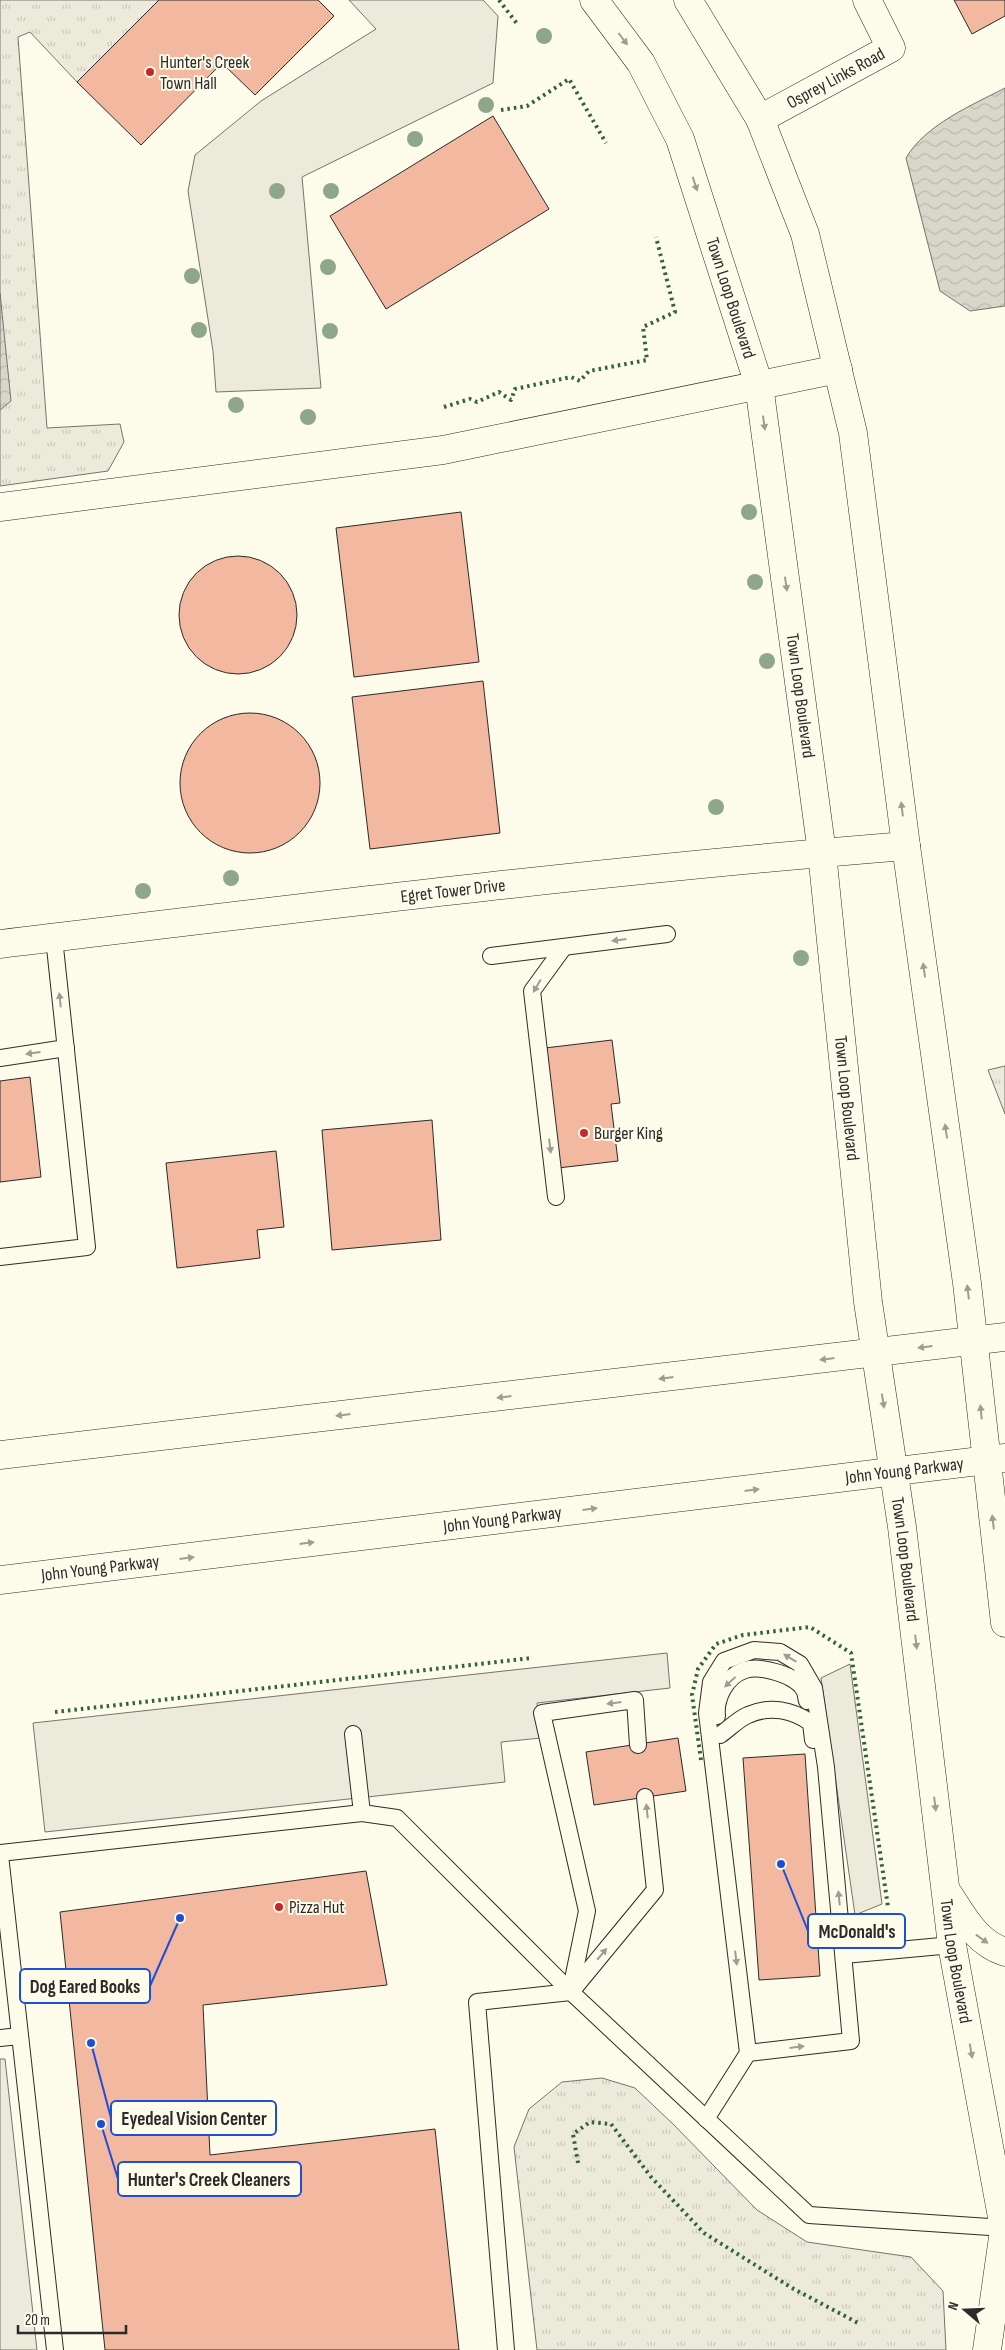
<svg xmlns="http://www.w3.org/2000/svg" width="1005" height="2350" font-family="'Sofia Sans Condensed',sans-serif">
<defs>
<pattern id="grass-tufts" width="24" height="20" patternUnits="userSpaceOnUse" patternTransform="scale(1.25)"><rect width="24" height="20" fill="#ecebdb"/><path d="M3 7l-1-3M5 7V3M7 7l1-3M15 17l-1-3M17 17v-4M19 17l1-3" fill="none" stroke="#cbcabc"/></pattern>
<pattern id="water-waves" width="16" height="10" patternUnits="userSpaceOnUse" patternTransform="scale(1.25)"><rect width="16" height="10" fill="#d8d7c9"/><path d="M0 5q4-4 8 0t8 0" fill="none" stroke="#bab9ad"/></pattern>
</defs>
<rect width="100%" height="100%" fill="#fdfbea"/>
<g fill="url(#grass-tufts)" stroke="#74746e">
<polygon points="0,0 159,0 77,82 30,32 18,37 47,428 120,424 124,442 108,471 0,486"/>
<polygon points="1005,1066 1005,1114 988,1070"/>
<polygon points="602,2078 635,2088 673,2124 757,2210 807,2242 911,2257 943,2291 946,2350 537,2350 514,2147 529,2109 562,2082"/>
</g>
<g fill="#eceadb" stroke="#74746e">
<polygon points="349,0 483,0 498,16 493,83 302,177 321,388 216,392 213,351 188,191 195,155 261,101 376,29"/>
<polygon points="667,1653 670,1688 537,1703 541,1738 501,1742 505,1782 45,1832 33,1723"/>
<polygon points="850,1664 882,1904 855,1915 821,1678"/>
<polygon points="0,2059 5,2059 37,2350 0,2350"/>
</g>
<g fill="url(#water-waves)" stroke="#74746e">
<path d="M1005,88V306L970,311L940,291L906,158C925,125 972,105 1005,88Z"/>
<polygon points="0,293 11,401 0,410"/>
</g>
<g fill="#f2b8a0" stroke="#2b2b2b">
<polygon points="159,0 318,0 334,16 255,95 222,63 141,145 77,82"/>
<polygon points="954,0 1005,0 1005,16 972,34"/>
<polygon points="493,116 549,209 386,309 330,216"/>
<polygon points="461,512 479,662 354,677 336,528"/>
<circle cx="238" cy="615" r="59"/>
<polygon points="483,681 500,833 370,849 352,697"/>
<circle cx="250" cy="783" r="70"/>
<polygon points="612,1040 620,1103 611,1104 618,1161 558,1168 545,1048"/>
<polygon points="30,1077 41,1177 0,1182 0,1081"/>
<polygon points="432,1120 441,1240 332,1250 322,1130"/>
<polygon points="276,1151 284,1227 257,1230 260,1258 177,1268 166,1163"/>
<polygon points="678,1738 686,1791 594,1805 586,1752"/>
<polygon points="805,1754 820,1976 759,1980 743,1758"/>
<polygon points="366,1871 387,1985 203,2005 210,2155 435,2129 459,2350 105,2350 60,1912"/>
</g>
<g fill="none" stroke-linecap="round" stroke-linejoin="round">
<defs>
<g id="lane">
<polyline points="491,956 667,934"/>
<polyline points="0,1058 66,1048"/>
<polyline points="556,1197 532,991 564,947"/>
<polyline points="0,1257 87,1247 54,938"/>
<path d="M717,1716C715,1699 726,1676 745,1670C760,1665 797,1675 804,1690C806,1693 806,1698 807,1701"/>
<polyline points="353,1734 362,1813"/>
<path d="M720,1735C729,1729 738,1719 748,1715C770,1705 793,1710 811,1723L813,1740"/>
<polyline points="0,1853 362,1813 397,1818 571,1992 809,2215 1005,2228"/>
<polyline points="0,1855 55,2350"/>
<polyline points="844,1955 952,1945"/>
<polyline points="571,1989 587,1911 542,1713 635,1700 638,1745"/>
<polyline points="0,2038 20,2036"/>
<polyline points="706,2119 748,2053 707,1713 711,1682 724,1661 754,1650 780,1652 800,1664 814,1688 826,1767 851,2041 748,2053"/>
<polyline points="506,2350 477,2002 571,1992 655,1890 645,1797"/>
</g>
<g id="street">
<path id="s1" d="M760,119L891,48L867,0"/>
<polyline points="0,507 443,450 838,369"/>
<path id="s2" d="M0,944C302,908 603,870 906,846"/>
</g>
<g id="secondary">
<path id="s3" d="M594,0L641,63L680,139L759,385L822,853L868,1302L902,1527L952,1945L1004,2228"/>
<polyline points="688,0 760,119 805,234 853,433 906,846 967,1283 1005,1623"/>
<path d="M949,1895C964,1918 977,1943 1005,1952"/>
<polyline points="987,2350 1005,2223"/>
</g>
<g id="highway">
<polyline points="0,1455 1005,1337"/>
<path id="s4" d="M0,1580L1005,1458"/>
</g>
</defs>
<use href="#lane" stroke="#2b2b2b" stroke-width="18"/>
<use href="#street" stroke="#2b2b2b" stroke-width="29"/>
<use href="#secondary" stroke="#2b2b2b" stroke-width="29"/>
<use href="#highway" stroke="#2b2b2b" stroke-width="29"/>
<use href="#lane" stroke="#fdfbea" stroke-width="16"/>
<use href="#street" stroke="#fdfbea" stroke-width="28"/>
<use href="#secondary" stroke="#fdfbea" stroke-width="28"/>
<use href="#highway" stroke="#fdfbea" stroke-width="28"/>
<g stroke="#34623c" stroke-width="4" stroke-dasharray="2.5 4" stroke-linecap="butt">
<polyline points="499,0 518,25"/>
<polyline points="501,110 527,106 569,79 606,143"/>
<polyline points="444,407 470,399 477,402 499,392 511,400 515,389 571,377 580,381 589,371 647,360 643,327 675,312 656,237"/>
<polyline points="55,1712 532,1658"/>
<polyline points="701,1760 692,1695 698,1669 716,1644 743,1635 810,1627 851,1653 888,1907"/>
<polyline points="578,2163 573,2134 590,2122 611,2124 651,2177 704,2233 792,2288 858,2323"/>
</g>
</g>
<g fill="#8ea78a">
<circle cx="544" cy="36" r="8"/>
<circle cx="486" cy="105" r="8"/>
<circle cx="415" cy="139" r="8"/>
<circle cx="277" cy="191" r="8"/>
<circle cx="331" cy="191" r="8"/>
<circle cx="328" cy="267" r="8"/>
<circle cx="192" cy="276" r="8"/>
<circle cx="199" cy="330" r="8"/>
<circle cx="330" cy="331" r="8"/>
<circle cx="236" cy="405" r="8"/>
<circle cx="308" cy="417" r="8"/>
<circle cx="749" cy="512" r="8"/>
<circle cx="755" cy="582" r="8"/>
<circle cx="767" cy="661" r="8"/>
<circle cx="716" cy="807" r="8"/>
<circle cx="231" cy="878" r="8"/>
<circle cx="143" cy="891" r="8"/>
<circle cx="801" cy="958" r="8"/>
</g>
<defs><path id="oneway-solid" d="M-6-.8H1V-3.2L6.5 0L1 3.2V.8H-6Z" transform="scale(1.25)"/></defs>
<g fill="#9e9d94">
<use href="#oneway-solid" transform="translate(623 39) rotate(53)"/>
<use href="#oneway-solid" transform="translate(695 184) rotate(72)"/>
<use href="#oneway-solid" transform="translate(764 423) rotate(82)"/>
<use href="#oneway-solid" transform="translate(786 584) rotate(82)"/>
<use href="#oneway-solid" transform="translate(902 809) rotate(-97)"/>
<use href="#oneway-solid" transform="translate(619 940) rotate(173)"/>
<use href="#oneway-solid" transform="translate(924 970) rotate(-98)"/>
<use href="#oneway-solid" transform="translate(537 986) rotate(120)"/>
<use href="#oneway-solid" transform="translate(60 1000) rotate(-96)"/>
<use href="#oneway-solid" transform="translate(33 1053) rotate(172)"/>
<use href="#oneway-solid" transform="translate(946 1131) rotate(-98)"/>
<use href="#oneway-solid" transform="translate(550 1146) rotate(83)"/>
<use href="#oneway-solid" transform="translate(968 1292) rotate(-97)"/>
<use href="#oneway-solid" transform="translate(925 1347) rotate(173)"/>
<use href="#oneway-solid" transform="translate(827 1359) rotate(173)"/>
<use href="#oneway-solid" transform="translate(666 1378) rotate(173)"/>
<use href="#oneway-solid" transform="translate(504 1397) rotate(173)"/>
<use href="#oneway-solid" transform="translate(883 1401) rotate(81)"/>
<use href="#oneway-solid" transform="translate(981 1412) rotate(-96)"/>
<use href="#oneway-solid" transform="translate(343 1415) rotate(173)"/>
<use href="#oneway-solid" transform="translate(752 1490) rotate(-7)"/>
<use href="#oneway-solid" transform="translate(590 1509) rotate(-7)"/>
<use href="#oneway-solid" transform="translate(993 1522) rotate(-97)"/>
<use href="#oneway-solid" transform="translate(307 1543) rotate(-7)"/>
<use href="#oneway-solid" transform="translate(187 1558) rotate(-7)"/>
<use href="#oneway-solid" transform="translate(916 1642) rotate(83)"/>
<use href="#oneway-solid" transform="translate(790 1658) rotate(-149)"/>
<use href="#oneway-solid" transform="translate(730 1682) rotate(137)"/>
<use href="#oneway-solid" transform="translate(614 1703) rotate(173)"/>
<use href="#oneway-solid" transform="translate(935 1804) rotate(83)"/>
<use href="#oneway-solid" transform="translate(647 1811) rotate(-96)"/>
<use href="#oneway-solid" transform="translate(839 1898) rotate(-96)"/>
<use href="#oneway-solid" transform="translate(982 1939) rotate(36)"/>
<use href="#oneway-solid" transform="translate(602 1954) rotate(-50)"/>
<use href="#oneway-solid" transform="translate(736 1958) rotate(83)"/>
<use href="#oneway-solid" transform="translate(797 2047) rotate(-7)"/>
<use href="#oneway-solid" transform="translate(971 2051) rotate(80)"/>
</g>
<g fill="#c62828" stroke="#fdfbea" stroke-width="2">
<circle cx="150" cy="72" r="5"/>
<circle cx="584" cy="1133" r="5"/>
<circle cx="279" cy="1907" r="5"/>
</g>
<g text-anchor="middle" stroke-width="4" stroke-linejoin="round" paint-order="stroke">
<g font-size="18" fill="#2b2b2b" stroke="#fdfbea" text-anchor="start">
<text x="160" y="68">Hunter's Creek<tspan x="160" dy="21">Town Hall</tspan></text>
<text x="594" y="1139">Burger King</text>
<text x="289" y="1913">Pizza Hut</text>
</g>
<g font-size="18" fill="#2b2b2b" stroke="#fdfbea">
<text dy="6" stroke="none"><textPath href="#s1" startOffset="86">Osprey Links Road</textPath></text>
<text dy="6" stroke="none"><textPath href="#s3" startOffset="331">Town Loop Boulevard</textPath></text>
<text dy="6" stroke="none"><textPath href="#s3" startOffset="736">Town Loop Boulevard</textPath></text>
<text dy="6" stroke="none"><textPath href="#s2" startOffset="456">Egret Tower Drive</textPath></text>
<text dy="6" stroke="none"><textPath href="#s3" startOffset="1141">Town Loop Boulevard</textPath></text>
<text dy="6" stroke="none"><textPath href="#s4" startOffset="911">John Young Parkway</textPath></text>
<text dy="6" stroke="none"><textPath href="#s4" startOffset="506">John Young Parkway</textPath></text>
<text dy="6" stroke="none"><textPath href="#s3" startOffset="1606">Town Loop Boulevard</textPath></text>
<text dy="6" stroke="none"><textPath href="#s4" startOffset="101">John Young Parkway</textPath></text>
<text dy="6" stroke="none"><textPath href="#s3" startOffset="2011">Town Loop Boulevard</textPath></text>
</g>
</g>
<path fill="none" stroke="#1d4ed8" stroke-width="2" d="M781 1864L808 1931M180 1918L150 1986M91 2043L111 2118M101 2124L118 2179"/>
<g fill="#1d4ed8" stroke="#fdfbea" stroke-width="2">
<circle cx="781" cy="1864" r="5"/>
<circle cx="180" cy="1918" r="5"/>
<circle cx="91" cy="2043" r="5"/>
<circle cx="101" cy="2124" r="5"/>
</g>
<g fill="#fdfbea" stroke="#1d4ed8" stroke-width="2">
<rect x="808" y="1914" width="97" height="34" rx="5"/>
<rect x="20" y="1969" width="130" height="34" rx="5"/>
<rect x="111" y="2101" width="165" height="34" rx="5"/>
<rect x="118" y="2162" width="183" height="34" rx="5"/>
</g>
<g font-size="19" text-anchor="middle" font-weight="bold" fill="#2b2b2b">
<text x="857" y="1938">McDonald's</text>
<text x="85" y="1993">Dog Eared Books</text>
<text x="194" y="2125">Eyedeal Vision Center</text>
<text x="209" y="2186">Hunter's Creek Cleaners</text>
</g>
<g transform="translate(965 2310) rotate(289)" stroke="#fdfbea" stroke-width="4" paint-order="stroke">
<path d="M0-4L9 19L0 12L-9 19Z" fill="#2b2b2b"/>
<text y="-8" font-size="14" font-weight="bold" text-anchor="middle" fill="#2b2b2b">N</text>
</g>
<path d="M18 2325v8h108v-8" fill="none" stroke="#2b2b2b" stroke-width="2.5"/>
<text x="25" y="2325" font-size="15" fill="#2b2b2b" stroke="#fdfbea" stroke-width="4" paint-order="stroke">20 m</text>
</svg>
